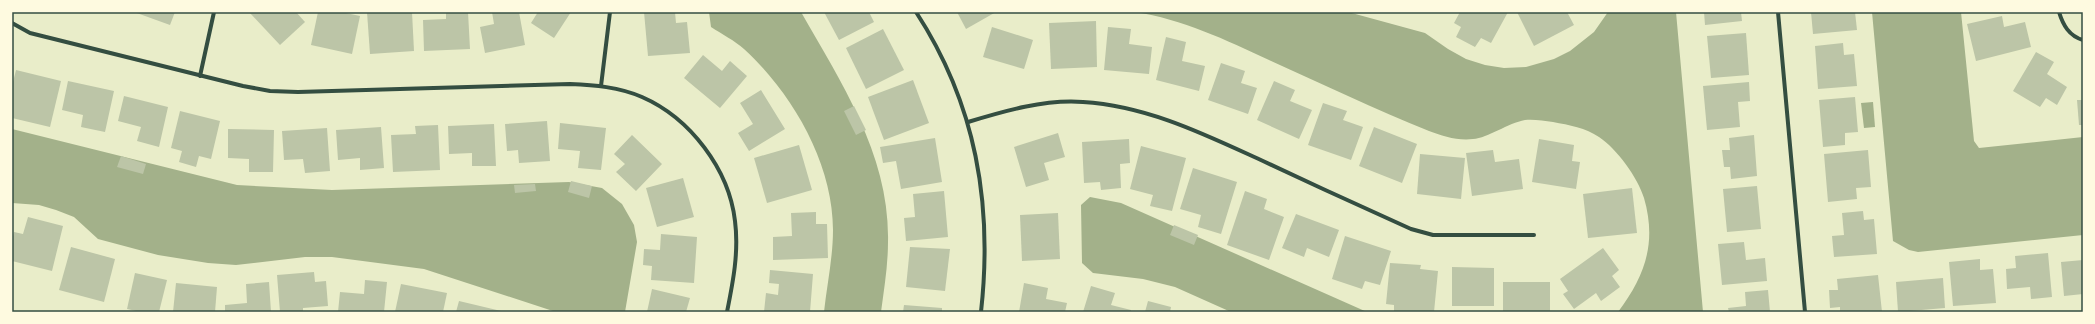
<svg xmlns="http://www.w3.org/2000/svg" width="2095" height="324" font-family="Manrope,sans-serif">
<rect width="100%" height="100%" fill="#e9edc9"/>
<g fill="#a3b18a">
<path d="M709,12H801C842,84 890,156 888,242C888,266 884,289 881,312H824C827,285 833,257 833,230C833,163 792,93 744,49C735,41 722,34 711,27Z"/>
<path d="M1135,12H1348L1425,33L1448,49L1466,59L1485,65L1504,68L1526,67L1554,59L1570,51L1594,32L1608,12H1676L1703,312H1618C1645,276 1657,243 1644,198C1638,178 1617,149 1599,137C1586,128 1569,125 1553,122C1544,121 1534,119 1525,120C1508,123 1488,138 1473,139C1458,141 1442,136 1429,131C1375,109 1322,84 1269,60C1226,40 1182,19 1135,12Z"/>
<polygon points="1872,12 1961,12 1974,141 1979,148 2083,137 2083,235 1918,252 1909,250 1893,241"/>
<polygon points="1873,102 1875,127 1864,128 1861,103"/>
<polygon points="12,129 237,185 332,190 569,182 602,188 622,204 634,225 637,242 625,312 556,312 424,269 332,257 305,257 236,265 208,263 158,255 98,239 74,217 56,210 39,205 12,203"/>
<polygon points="1090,197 1121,203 1367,312 1231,312 1175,287 1143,279 1093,273 1082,263 1081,205"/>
</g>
<g fill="#bcc5a7">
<polygon points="134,12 175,12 170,25"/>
<polygon points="249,12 296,12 305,22 280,45"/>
<polygon points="318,12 341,12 360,16 352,54 311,45"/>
<polygon points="367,12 412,12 414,51 370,54"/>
<polygon points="446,12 468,12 470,49 424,51 423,20 446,19"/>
<polygon points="492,12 519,12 525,45 485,53 480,27 494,24"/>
<polygon points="538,12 571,12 554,38 531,23"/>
<polygon points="644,12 675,12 676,23 687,22 690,53 648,56"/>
<polygon points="824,12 869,12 874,22 839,40"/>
<polygon points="957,12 996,12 966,29"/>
<polygon points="1460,12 1508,12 1491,43 1481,38 1475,47 1456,37 1461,27 1454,23"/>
<polygon points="1517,12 1567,12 1574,25 1534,46"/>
<polygon points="1704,12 1741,12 1742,21 1705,25"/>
<polygon points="1811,12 1855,12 1857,30 1813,34"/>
<polygon points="2002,16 2004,27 2025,22 2031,47 1976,61 1967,24"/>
<polygon points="1096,21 1097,67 1051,69 1049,23"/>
<polygon points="992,27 1033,40 1024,69 983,57"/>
<polygon points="1108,27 1131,29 1129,44 1152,47 1149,74 1104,70"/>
<polygon points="883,29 904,70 866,89 846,48"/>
<polygon points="1746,33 1749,75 1711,78 1707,36"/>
<polygon points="1166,37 1186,42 1182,61 1205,66 1199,91 1156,80"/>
<polygon points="1843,43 1844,55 1854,54 1857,86 1818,89 1815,46"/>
<polygon points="2036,52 2054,62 2047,74 2067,87 2057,105 2046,98 2040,107 2013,91"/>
<polygon points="703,55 722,71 730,61 747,76 720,108 684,78"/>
<polygon points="1221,63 1245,71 1241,83 1257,88 1248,114 1208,100"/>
<polygon points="16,70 61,81 50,127 12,118 12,86"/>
<polygon points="913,80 929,123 884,140 868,97"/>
<polygon points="68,81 114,91 105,132 81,127 83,115 62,110"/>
<polygon points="1274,81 1295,90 1290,101 1312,110 1299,139 1257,120"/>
<polygon points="1749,82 1750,101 1738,102 1740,127 1707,130 1703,86"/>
<polygon points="761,90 785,129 749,151 738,133 753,124 740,103"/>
<polygon points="124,96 168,107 159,147 137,141 141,127 118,121"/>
<polygon points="1855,97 1858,132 1845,133 1845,145 1823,147 1819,100"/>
<polygon points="2077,100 2083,100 2083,125 2079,125"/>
<polygon points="1323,103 1347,111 1343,120 1363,127 1351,160 1308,145"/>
<polygon points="854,106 866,130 856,135 844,111"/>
<polygon points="180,111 220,121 211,159 199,156 196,167 179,162 182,151 171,148"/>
<polygon points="547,121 550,161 519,163 518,150 507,151 505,124"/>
<polygon points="560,123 606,128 601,170 578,168 580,151 558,149"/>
<polygon points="494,124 496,166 472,166 472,153 449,154 448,126"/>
<polygon points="438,125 440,170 393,172 391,135 416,134 415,126"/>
<polygon points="381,127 384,168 360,170 360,158 338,160 336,130"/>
<polygon points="1374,127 1417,144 1402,183 1359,166"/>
<polygon points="327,128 330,171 305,173 303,159 284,160 282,131"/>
<polygon points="228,129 274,130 273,172 249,172 249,159 228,158"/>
<polygon points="1058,133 1065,157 1044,163 1049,180 1026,187 1014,147"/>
<polygon points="632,135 662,164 636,191 616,172 625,164 614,154"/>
<polygon points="1754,135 1757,176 1731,179 1730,167 1724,167 1722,150 1730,150 1729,138"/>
<polygon points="935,138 942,182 901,189 896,161 883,163 880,147"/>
<polygon points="1129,139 1130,163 1120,164 1121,188 1101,190 1100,182 1084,183 1082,142"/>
<polygon points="1539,139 1574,145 1572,161 1580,162 1576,189 1532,182"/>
<polygon points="799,145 812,190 767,203 754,158"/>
<polygon points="1141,146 1186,158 1172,211 1150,206 1153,195 1130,189"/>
<polygon points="1493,150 1495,162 1519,159 1523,189 1472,196 1466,153"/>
<polygon points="1868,150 1871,187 1856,188 1857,199 1828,202 1824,154"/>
<polygon points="1420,154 1465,158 1461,199 1417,194"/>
<polygon points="121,156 146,164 143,174 117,167"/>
<polygon points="1193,168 1237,182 1221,234 1198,227 1201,215 1180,209"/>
<polygon points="683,178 694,217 657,227 646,188"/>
<polygon points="571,181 592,186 589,198 568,192"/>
<polygon points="535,184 536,191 515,193 514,185"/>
<polygon points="1757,186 1761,229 1727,232 1723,189"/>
<polygon points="1632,188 1637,233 1588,238 1583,194"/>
<polygon points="944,191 948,237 906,241 904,218 915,217 913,194"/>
<polygon points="1245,191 1267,199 1264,209 1284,217 1269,260 1227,245"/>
<polygon points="1863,211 1864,220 1874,219 1877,254 1834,257 1832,236 1844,235 1842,213"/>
<polygon points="816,212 816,224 827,224 828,258 773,260 773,237 792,236 791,213"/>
<polygon points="1058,213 1060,259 1022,261 1020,215"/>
<polygon points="1296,214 1339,230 1329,257 1307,248 1304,257 1282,248"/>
<polygon points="28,217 63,226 52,271 12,261 12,241 14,232 23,234"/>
<polygon points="1174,225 1198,235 1194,245 1170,235"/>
<polygon points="661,234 697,237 694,283 651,280 652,266 643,265 644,249 660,250"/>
<polygon points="1345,236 1391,251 1380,285 1365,281 1362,289 1332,279"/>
<polygon points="1744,242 1746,260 1765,258 1767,281 1722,285 1718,244"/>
<polygon points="71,247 115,259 104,302 59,290"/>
<polygon points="910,247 950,249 945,291 906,287"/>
<polygon points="1603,248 1619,270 1612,276 1620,287 1601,301 1596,293 1574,309 1563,294 1568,291 1560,279"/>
<polygon points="2048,253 2052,297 2031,299 2030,287 2007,289 2006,269 2016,268 2015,256"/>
<polygon points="1980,259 1980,270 1993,269 1996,303 1953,306 1949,262"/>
<polygon points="2083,260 2083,294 2064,296 2061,262"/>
<polygon points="1390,263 1421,265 1420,269 1438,271 1434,312 1394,312 1394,305 1386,304"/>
<polygon points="1452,267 1494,268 1494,306 1452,306"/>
<polygon points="770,270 813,274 810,312 764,312 766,293 778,295 779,284 769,283"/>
<polygon points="314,272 315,282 326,281 328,306 303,308 303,312 280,312 277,275"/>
<polygon points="135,273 167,280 159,312 141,312 127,309"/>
<polygon points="1878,275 1882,312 1840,312 1840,307 1830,308 1829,290 1838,290 1837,279"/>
<polygon points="1943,278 1945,308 1898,312 1896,282"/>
<polygon points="365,280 387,282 384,312 338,312 340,292 364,294"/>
<polygon points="269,282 271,312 225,312 225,305 247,303 246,284"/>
<rect x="1503" y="282" width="47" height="30"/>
<polygon points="176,283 217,287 215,312 173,312"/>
<polygon points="1024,283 1048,288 1046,299 1067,303 1065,312 1019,312"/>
<polygon points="401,284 447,293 443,312 395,312"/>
<polygon points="1091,286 1115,293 1111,305 1131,310 1131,312 1083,312"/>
<polygon points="652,289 690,298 686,312 647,312"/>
<polygon points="1768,290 1770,312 1729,312 1728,308 1746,306 1745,292"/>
<polygon points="459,301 501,311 500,312 456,312"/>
<polygon points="1148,301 1171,307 1170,312 1145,312"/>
<polygon points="904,305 942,308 942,312 903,312"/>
</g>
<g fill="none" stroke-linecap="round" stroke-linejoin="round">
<g stroke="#344e41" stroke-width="4">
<path d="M916,12C976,104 993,204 981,312"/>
<polyline points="1778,12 1805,312"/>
<path d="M2059,12C2063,25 2069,36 2083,40"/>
<path d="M12,23L30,33L243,86L270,91L298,92L570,84C594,85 619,87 642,97C690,118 729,169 735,221C739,252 733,282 727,312"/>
<polyline points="200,76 214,12"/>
<polyline points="601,86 610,12"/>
<path d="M968,122C1004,111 1045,99 1083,102C1148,106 1206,135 1263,161C1312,184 1362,207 1411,229L1433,235H1534"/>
</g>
</g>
<rect width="2095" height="324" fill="none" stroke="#fefae0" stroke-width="26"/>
<rect x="13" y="13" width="2069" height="298" fill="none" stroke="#344e41" stroke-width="1.5"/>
</svg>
